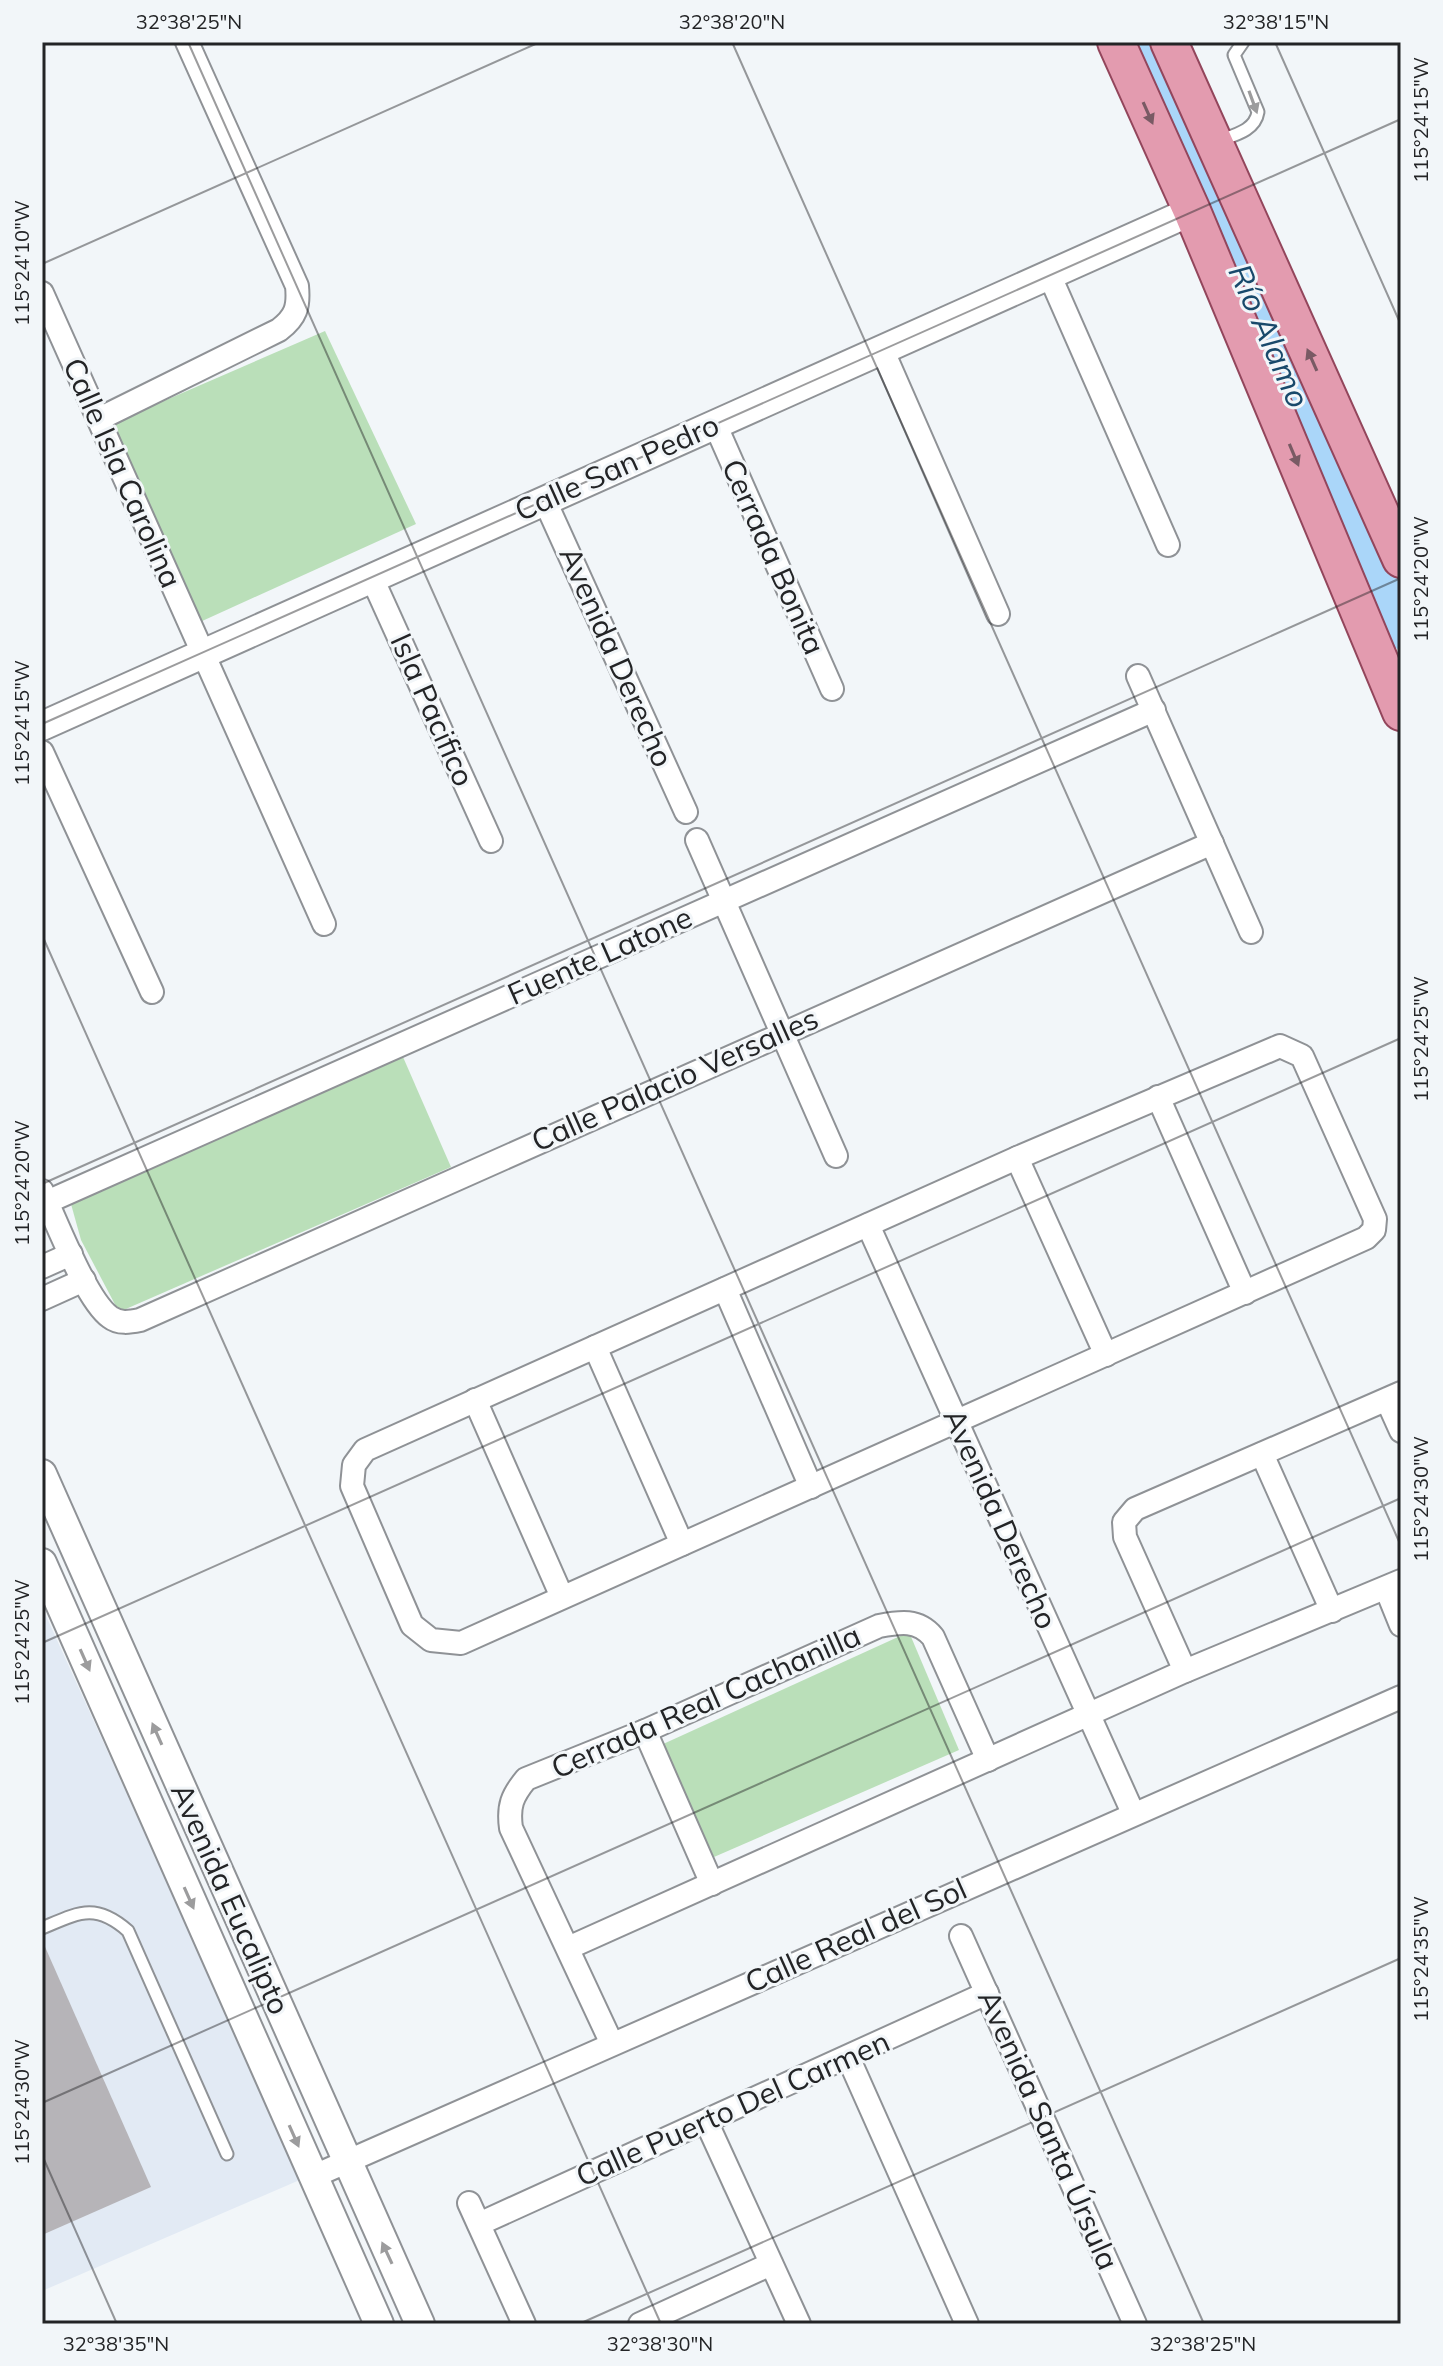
<svg xmlns="http://www.w3.org/2000/svg" width="1443" height="2366" font-family="Mulish,sans-serif">
<rect width="100%" height="100%" fill="#f2f6f9"/>
<polygon fill="#e2eaf4" points="42,1607 302,2179 42,2291"/>
<g fill="#badfb9">
<polygon points="325,331 416,524 200,622 113,423"/>
<polygon points="403,1057 451,1167 119,1312 81,1240 71,1204"/>
<polygon points="909,1632 959,1750 714,1857 661,1745"/>
</g>
<g fill="none" stroke-linecap="round" stroke-linejoin="round">
<polyline stroke="#aad6f9" stroke-width="38" points="1138,42 1401,630"/>
</g>
<polygon fill="#b6b4b8" points="42,1940 151,2187 42,2235"/>
<g fill="none" stroke-linecap="round" stroke-linejoin="round">
<defs>
<g id="service">
<path d="M1218,141C1234,135 1255,131 1258,112L1234,55L1243,42"/>
<path d="M42,1928C78,1913 95,1902 128,1931L227,2154"/>
</g>
<g id="minor">
<polyline points="1049,274 1168,545"/>
<polyline points="42,293 324,924"/>
<polyline points="882,349 998,614"/>
<path d="M99,419L279,330C296,317 299,307 297,286L187,42"/>
<polyline points="715,424 832,689"/>
<polyline points="545,501 686,812"/>
<polyline points="372,578 491,841"/>
<polyline points="1138,676 1251,932"/>
<polyline points="42,752 152,992"/>
<polyline points="697,840 836,1156"/>
<polygon points="1280,1046 1302,1056 1375,1219 1374,1230 1366,1238 461,1643 431,1640 412,1625 352,1486 354,1465 365,1450 1017,1158"/>
<polyline points="1158,1097 1245,1293"/>
<polyline points="1017,1158 1106,1355"/>
<path d="M42,1191C56,1220 86,1300 110,1317C119,1324 130,1322 140,1320L1212,843"/>
<polyline points="47,1202 1154,710"/>
<polyline points="868,1225 1133,1813"/>
<polyline points="42,1267 71,1254"/>
<polyline points="725,1289 811,1487"/>
<polyline points="42,1299 84,1280"/>
<polyline points="595,1347 682,1544"/>
<polyline points="475,1400 562,1597"/>
<polyline points="1387,1400 1401,1431"/>
<polyline points="1262,1454 1332,1611"/>
<polyline points="1386,1588 1401,1625"/>
<polyline points="1185,1671 1125,1537 1124,1522 1135,1509 1401,1393"/>
<polyline points="645,1731 712,1884"/>
<polyline points="961,1936 1135,2324"/>
<polyline points="568,1948 1185,1671 1401,1581"/>
<path d="M612,2044L511,1828C508,1806 512,1796 526,1779L645,1731L879,1626C900,1622 918,1619 933,1637L988,1760"/>
<polyline points="848,2057 967,2324"/>
<polyline points="706,2121 799,2324"/>
<polyline points="312,2177 1401,1697"/>
<polyline points="469,2203 524,2324"/>
<polyline points="479,2224 987,1993"/>
<polyline points="640,2324 771,2264"/>
</g>
<g id="tertiary">
<polyline points="42,726 1192,211"/>
<polyline points="42,1474 420,2324"/>
<polyline points="42,1563 379,2324"/>
</g>
<g id="primary">
<polyline points="1116,42 1192,211 1401,712"/>
<polyline points="1169,42 1401,559"/>
</g>
</defs>
<use href="#service" stroke="#8f9296" stroke-width="15"/>
<use href="#minor" stroke="#8f9296" stroke-width="26"/>
<use href="#tertiary" stroke="#8f9296" stroke-width="32"/>
<use href="#primary" stroke="#93465c" stroke-width="40"/>
<use href="#service" stroke="#fff" stroke-width="11"/>
<use href="#minor" stroke="#fff" stroke-width="22"/>
<use href="#tertiary" stroke="#fff" stroke-width="28"/>
<use href="#primary" stroke="#e39baf" stroke-width="36"/>
</g>
<defs><path id="oneway-solid" d="M-6-.8H1V-3.2L6.5 0L1 3.2V.8H-6Z" transform="scale(2)"/></defs>
<g fill="#9c9c9d">
<use href="#oneway-solid" transform="translate(1253 102) rotate(70)"/>
<use href="#oneway-solid" transform="translate(85 1660) rotate(66)"/>
<use href="#oneway-solid" transform="translate(157 1734) rotate(-114)"/>
<use href="#oneway-solid" transform="translate(189 1898) rotate(66)"/>
<use href="#oneway-solid" transform="translate(294 2136) rotate(66)"/>
<use href="#oneway-solid" transform="translate(387 2253) rotate(-115)"/>
</g>
<g fill="#795a64">
<use href="#oneway-solid" transform="translate(1148 113) rotate(66)"/>
<use href="#oneway-solid" transform="translate(1312 360) rotate(-114)"/>
<use href="#oneway-solid" transform="translate(1294 455) rotate(67)"/>
</g>
<path fill="none" stroke="#232426" stroke-width="2" stroke-opacity="0.45" d="M188,42L1204,2324M732,42L1401,1546M1275,42L1401,325M42,264L540,42M42,724L1401,119M42,935L661,2324M42,1184L1401,578M42,1643L1401,1038M42,2103L1401,1498M42,2155L117,2324M579,2324L1401,1958"/>
<g text-anchor="middle" stroke-width="6" stroke-linejoin="round" paint-order="stroke">
<g font-size="30" fill="#232426" stroke="#f2f6f9">
<text transform="translate(617 468) rotate(-24)" y="10">Calle San Pedro</text>
<text transform="translate(122 473) rotate(66)" y="10">Calle Isla Carolina</text>
<text transform="translate(773 557) rotate(66)" y="10">Cerrada Bonita</text>
<text transform="translate(616 657) rotate(66)" y="10">Avenida Derecho</text>
<text transform="translate(432 710) rotate(66)" y="10">Isla Pacifico</text>
<text transform="translate(600 956) rotate(-24)" y="10">Fuente Latone</text>
<text transform="translate(675 1080) rotate(-24)" y="10">Calle Palacio Versalles</text>
<text transform="translate(1000 1519) rotate(66)" y="10">Avenida Derecho</text>
<text transform="translate(706 1702) rotate(-24)" y="10">Cerrada Real Cachanilla</text>
<text transform="translate(230 1899) rotate(66)" y="10">Avenida Eucalipto</text>
<text transform="translate(856 1936) rotate(-24)" y="10">Calle Real del Sol</text>
<text transform="translate(733 2109) rotate(-24)" y="10">Calle Puerto Del Carmen</text>
<text transform="translate(1048 2130) rotate(66)" y="10">Avenida Santa Úrsula</text>
</g>
<g font-size="32" font-style="italic" fill="#18496b" stroke="#f2f6f9">
<text transform="translate(1269 336) rotate(66)" y="11">Río Alamo</text>
</g>
</g>
<rect width="1443" height="2366" fill="none" stroke="#f2f6f9" stroke-width="88"/>
<rect x="44" y="44" width="1355" height="2278" fill="none" stroke="#232426" stroke-width="3"/>
<g font-size="20" text-anchor="middle" fill="#232426">
<text x="189" y="29">32°38'25"N</text>
<text x="732" y="29">32°38'20"N</text>
<text x="1276" y="29">32°38'15"N</text>
<text transform="translate(1421 120) rotate(-90)" y="7">115°24'15"W</text>
<text transform="translate(22 263) rotate(-90)" y="7">115°24'10"W</text>
<text transform="translate(1421 579) rotate(-90)" y="7">115°24'20"W</text>
<text transform="translate(22 723) rotate(-90)" y="7">115°24'15"W</text>
<text transform="translate(1421 1039) rotate(-90)" y="7">115°24'25"W</text>
<text transform="translate(22 1183) rotate(-90)" y="7">115°24'20"W</text>
<text transform="translate(1421 1499) rotate(-90)" y="7">115°24'30"W</text>
<text transform="translate(22 1642) rotate(-90)" y="7">115°24'25"W</text>
<text transform="translate(1421 1959) rotate(-90)" y="7">115°24'35"W</text>
<text transform="translate(22 2102) rotate(-90)" y="7">115°24'30"W</text>
<text x="116" y="2351">32°38'35"N</text>
<text x="660" y="2351">32°38'30"N</text>
<text x="1203" y="2351">32°38'25"N</text>
</g>
</svg>
